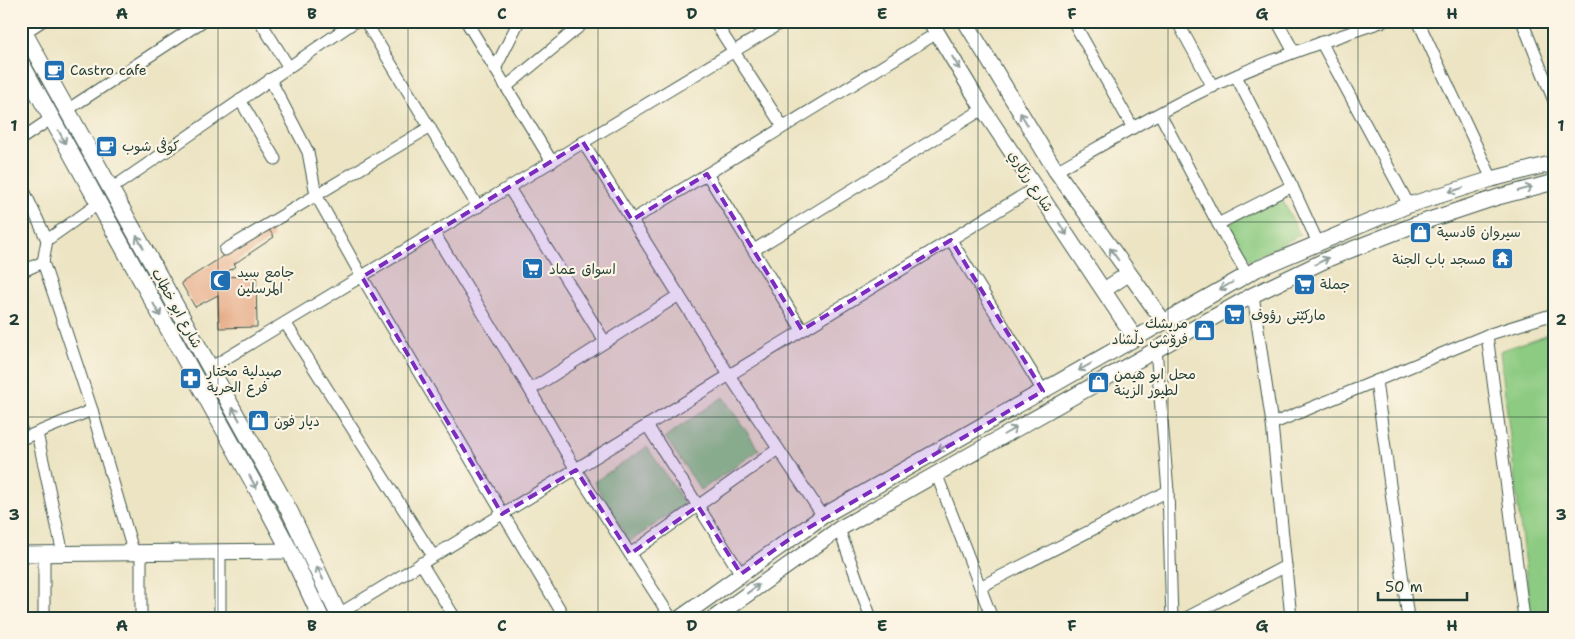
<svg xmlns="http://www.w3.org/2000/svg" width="1575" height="639" font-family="'Shantell Sans','Playpen Sans Arabic',sans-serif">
<rect width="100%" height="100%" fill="#fcf5e5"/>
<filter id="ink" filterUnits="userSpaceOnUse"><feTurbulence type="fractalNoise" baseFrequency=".02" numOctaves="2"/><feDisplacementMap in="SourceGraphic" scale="10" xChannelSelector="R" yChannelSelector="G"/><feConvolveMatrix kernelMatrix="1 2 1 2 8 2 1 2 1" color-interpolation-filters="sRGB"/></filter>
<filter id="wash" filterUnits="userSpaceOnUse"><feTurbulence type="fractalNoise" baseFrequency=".0096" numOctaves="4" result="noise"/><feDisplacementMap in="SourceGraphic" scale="20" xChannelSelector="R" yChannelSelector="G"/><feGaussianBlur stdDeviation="1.12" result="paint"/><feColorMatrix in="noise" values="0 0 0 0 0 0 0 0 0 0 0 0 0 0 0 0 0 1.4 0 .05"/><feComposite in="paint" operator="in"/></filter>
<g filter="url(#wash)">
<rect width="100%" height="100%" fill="#ece4c3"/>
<g fill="#8ccb81" stroke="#56845a">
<polygon points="1281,197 1300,235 1250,261 1229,224"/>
<polygon points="1554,332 1554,618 1531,618 1500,351"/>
<polygon points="723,397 759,450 701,490 665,437"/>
<polygon points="647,447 685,504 629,542 594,482"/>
</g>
<g id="blocks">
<polygon fill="#e39f78" points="268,228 274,237 234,264 236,266 219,277 256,276 257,327 219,328 218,295 195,307 181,283"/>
</g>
</g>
<g filter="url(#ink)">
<use href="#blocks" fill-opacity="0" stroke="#3e5649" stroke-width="1"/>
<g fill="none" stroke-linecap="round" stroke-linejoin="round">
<defs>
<g id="minor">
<polyline points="260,21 288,66"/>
<polyline points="365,21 478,207"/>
<polyline points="466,21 552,162"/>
<polyline points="714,21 783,127"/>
<polyline points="1073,21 1133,128"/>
<polyline points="1177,21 1213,87"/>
<polyline points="1277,21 1294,52"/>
<polyline points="1418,21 1492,179"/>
<polyline points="1522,21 1554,101"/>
<polyline points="24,33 42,21"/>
<polyline points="1321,42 1409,205"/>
<polyline points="495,69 519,21"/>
<polyline points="1236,76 1292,186 1318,243"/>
<polyline points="270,79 308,152 316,195 362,277 565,618"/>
<polyline points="506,87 586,21"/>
<polyline points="240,100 275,159"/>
<polyline points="67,110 203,21"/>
<polyline points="1160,114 1218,224 1247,274"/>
<polyline points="21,139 52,118"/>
<polyline points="583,142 729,375 823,516"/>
<path d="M1056,171C1115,138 1175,102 1237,75C1285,54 1334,38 1384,21"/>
<polyline points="707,174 802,330"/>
<polyline points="21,184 47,240 43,262 21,272"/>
<polyline points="509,188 605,342"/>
<polyline points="111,189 356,21"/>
<polyline points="632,220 937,33"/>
<polyline points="1218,224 1292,186"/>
<polyline points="434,233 530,390 576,470 671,618"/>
<polyline points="47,240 98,204"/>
<polyline points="951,240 1043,391"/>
<polyline points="225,250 430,127"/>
<polyline points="754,250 983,109"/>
<polyline points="43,262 92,410 134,554"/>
<polyline points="1253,295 1272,424 1291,618"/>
<polyline points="286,324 433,556"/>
<polyline points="1487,335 1524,618"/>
<polyline points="1156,349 1168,491 1172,618"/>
<polyline points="210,368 784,21"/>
<polyline points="1376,381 1408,618"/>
<polyline points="530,390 679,295"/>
<polyline points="1272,424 1487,335 1554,314"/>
<polyline points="647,425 741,574"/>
<polyline points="21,429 24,438 92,410"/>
<polyline points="37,433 63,554"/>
<polyline points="936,473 992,618"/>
<polyline points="839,529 871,618"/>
<polyline points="44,554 44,618"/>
<polyline points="630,554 778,449"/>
<polyline points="421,563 455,618"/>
<polyline points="980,587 1168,491"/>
<polyline points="339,614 1035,188"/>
<polyline points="141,618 141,554"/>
<polyline points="220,618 220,552"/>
<polyline points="1186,618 1286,566"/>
</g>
<g id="tertiary">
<polyline points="930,21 983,109 1135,338"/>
<polyline points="965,21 1056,171 1164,322"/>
<polyline points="1104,290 1128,274"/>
<polyline points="21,554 290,551"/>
<polyline points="680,618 823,516 1257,269 1409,205 1492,179 1554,163"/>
<polyline points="714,618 839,529 1253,295 1330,258 1414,225 1498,197 1554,182"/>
</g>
<g id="secondary">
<polyline points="21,27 290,512 340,618"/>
<polyline points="21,63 258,491 290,551 321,618"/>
</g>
</defs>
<use href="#minor" stroke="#3e5649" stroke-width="13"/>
<use href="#tertiary" stroke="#3e5649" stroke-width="17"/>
<use href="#secondary" stroke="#3e5649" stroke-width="18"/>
<use href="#minor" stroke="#fff" stroke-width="11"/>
<use href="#tertiary" stroke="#fff" stroke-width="15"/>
<use href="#secondary" stroke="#fff" stroke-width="16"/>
</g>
<defs><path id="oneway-shaft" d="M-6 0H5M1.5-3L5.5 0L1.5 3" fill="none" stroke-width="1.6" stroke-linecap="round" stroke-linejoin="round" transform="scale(1.25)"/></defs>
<g stroke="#8f9e9a">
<use href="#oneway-shaft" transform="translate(956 63) rotate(59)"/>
<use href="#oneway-shaft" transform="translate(1024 119) rotate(-121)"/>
<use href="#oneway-shaft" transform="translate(62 137) rotate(62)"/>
<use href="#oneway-shaft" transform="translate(1525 189) rotate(-15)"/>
<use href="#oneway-shaft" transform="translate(1456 190) rotate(162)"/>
<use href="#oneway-shaft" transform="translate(1063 229) rotate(56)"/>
<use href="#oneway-shaft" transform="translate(140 242) rotate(-119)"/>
<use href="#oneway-shaft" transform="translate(1114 254) rotate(-125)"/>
<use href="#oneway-shaft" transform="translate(1322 261) rotate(-26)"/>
<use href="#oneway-shaft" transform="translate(1226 286) rotate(150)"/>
<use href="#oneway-shaft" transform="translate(157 310) rotate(61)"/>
<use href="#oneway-shaft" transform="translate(1085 367) rotate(150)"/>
<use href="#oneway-shaft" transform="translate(236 414) rotate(-119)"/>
<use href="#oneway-shaft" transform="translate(1010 431) rotate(-30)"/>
<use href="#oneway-shaft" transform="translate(944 447) rotate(150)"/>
<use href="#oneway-shaft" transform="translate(253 482) rotate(61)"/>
<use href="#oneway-shaft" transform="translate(320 573) rotate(-115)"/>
<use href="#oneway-shaft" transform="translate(753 589) rotate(-36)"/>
</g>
</g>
<path fill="#7b2cbf" fill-opacity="0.2" stroke="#7b2cbf" stroke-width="4" stroke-dasharray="10 6" stroke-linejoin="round" d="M583,142L632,220L707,174L802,330L951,240L1043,391L791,538L741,574L698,506L630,554L576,470L502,514L362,277Z"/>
<path fill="none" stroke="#1f3d34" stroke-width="1" stroke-opacity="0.55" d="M218,21V618M408,21V618M598,21V618M788,21V618M978,21V618M1168,21V618M1358,21V618M21,222H1554M21,417H1554"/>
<defs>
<symbol id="cafe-square" viewBox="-11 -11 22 22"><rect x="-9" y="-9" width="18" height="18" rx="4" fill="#1f6fb2" stroke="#fcf5e5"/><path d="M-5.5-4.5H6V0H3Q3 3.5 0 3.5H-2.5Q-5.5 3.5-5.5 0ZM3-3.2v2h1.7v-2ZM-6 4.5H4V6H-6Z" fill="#fff"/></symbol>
<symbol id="shop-square" viewBox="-11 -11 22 22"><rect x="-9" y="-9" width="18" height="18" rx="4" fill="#1f6fb2" stroke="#fcf5e5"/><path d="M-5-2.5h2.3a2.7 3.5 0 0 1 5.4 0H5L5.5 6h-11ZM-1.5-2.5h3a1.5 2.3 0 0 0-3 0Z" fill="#fff"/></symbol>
<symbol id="temple-square" viewBox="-11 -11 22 22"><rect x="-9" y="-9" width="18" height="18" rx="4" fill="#1f6fb2" stroke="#fcf5e5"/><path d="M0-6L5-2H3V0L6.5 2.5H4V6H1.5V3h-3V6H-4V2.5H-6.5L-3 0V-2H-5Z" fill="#fff"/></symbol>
<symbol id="supermarket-square" viewBox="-11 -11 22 22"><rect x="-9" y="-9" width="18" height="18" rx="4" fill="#1f6fb2" stroke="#fcf5e5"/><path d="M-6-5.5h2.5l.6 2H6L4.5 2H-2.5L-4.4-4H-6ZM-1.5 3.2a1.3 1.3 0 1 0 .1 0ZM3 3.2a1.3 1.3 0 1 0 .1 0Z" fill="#fff"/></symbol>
<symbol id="mosque-square" viewBox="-11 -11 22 22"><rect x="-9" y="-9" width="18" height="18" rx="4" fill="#1f6fb2" stroke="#fcf5e5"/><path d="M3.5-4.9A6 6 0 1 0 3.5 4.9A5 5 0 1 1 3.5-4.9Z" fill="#fff"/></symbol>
<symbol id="pharmacy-square" viewBox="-11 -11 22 22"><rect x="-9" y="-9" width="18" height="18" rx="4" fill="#1f6fb2" stroke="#fcf5e5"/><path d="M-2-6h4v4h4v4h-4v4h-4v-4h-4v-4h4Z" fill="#fff"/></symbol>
</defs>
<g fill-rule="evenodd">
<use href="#cafe-square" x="42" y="58" width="25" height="25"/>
<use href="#cafe-square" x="94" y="134" width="25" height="25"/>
<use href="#shop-square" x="1408" y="220" width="25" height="25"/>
<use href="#temple-square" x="1490" y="246" width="25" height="25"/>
<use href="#supermarket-square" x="520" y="256" width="25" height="25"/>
<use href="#mosque-square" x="208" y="268" width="25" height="25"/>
<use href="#supermarket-square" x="1292" y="272" width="25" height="25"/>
<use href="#supermarket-square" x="1222" y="302" width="25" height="25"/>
<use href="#shop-square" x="1192" y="318" width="25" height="25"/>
<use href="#pharmacy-square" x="178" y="366" width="25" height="25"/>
<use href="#shop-square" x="1086" y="370" width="25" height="25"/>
<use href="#shop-square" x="246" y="408" width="25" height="25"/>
</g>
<g text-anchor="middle" stroke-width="4.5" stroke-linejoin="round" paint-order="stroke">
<g font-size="14" fill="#1f3d34" stroke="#fcf5e5" text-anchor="start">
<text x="70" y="75">Castro cafe</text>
<text x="122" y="151">كوفى شوب</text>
<text x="1437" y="237">سيروان قادسية</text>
<text x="1486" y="264" text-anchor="end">مسجد باب الجنة</text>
<text x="549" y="274">اسواق عماد</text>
<text x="237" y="277">جامع سيد<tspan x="237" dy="16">المرسلين</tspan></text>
<text x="1320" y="289">جملة</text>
<text x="1251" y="320">ماركێتى رؤوف</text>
<text x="1188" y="328" text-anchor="end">مريشك<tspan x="1188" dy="16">فرۆشى دڵشاد</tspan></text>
<text x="207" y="376">صيدلية مختار<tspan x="207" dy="16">فرع الحرية</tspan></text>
<text x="1114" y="379">محل ابو هيمن<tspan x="1114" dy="16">لطيور الزينة</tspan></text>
<text x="274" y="426">ديار فون</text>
</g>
<g font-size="14" fill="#1f3d34" stroke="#fcf5e5">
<text transform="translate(1031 181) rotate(57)" y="5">شارع رزكاري</text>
<text transform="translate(177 308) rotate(61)" y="5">شارع ابو خطاب</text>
</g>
</g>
<rect width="1575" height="639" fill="none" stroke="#fcf5e5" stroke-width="55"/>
<path d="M1378 592v8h89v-8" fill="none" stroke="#1f3d34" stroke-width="2.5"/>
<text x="1385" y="592" font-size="15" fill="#1f3d34" stroke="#fcf5e5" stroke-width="4" paint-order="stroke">50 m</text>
<rect x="28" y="28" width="1520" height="584" fill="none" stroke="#1f3d34" stroke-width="2"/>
<g font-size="16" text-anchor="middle" font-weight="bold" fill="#1f3d34">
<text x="122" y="19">A</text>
<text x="312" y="19">B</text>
<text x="502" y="19">C</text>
<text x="692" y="19">D</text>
<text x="882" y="19">E</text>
<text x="1072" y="19">F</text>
<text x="1262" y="19">G</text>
<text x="1452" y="19">H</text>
<text x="14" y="131">1</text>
<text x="1561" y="131">1</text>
<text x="14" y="325">2</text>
<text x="1561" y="325">2</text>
<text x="14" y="520">3</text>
<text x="1561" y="520">3</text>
<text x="122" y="631">A</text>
<text x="312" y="631">B</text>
<text x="502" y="631">C</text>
<text x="692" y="631">D</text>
<text x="882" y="631">E</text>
<text x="1072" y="631">F</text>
<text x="1262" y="631">G</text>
<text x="1452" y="631">H</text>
</g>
</svg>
